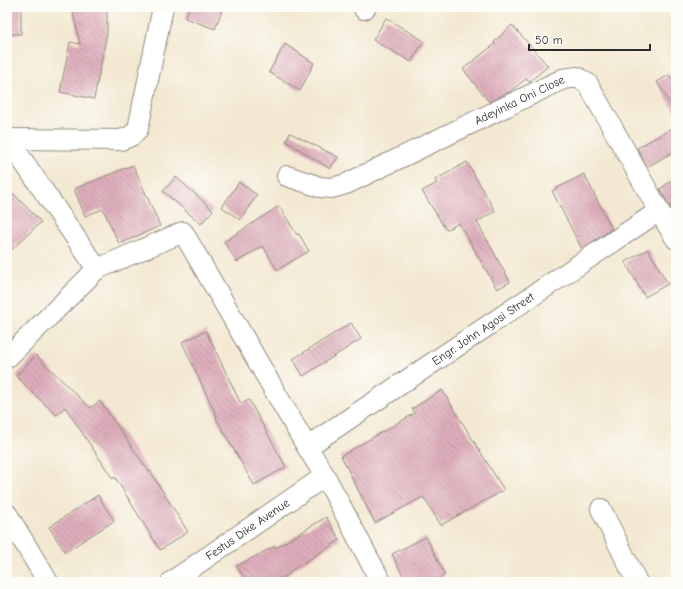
<svg xmlns="http://www.w3.org/2000/svg" width="683" height="589" font-family="'Comic Neue',sans-serif">
<defs>
<pattern id="building-back-hatch" width="6" height="6" patternUnits="userSpaceOnUse"><rect width="6" height="6" fill="#deadbb"/><path d="M-1 5l2 2M0 0l6 6M5-1l2 2" fill="none" stroke="#b48d98"/></pattern>
</defs>
<rect width="100%" height="100%" fill="#fdfcf7"/>
<filter id="ink" filterUnits="userSpaceOnUse"><feTurbulence type="fractalNoise" baseFrequency=".025" numOctaves="2"/><feDisplacementMap in="SourceGraphic" scale="8" xChannelSelector="R" yChannelSelector="G"/><feConvolveMatrix kernelMatrix="1 2 1 2 8 2 1 2 1" color-interpolation-filters="sRGB"/></filter>
<filter id="wash" filterUnits="userSpaceOnUse"><feTurbulence type="fractalNoise" baseFrequency=".012" numOctaves="4" result="noise"/><feDisplacementMap in="SourceGraphic" scale="16" xChannelSelector="R" yChannelSelector="G"/><feGaussianBlur stdDeviation="0.9" result="paint"/><feColorMatrix in="noise" values="0 0 0 0 0 0 0 0 0 0 0 0 0 0 0 0 0 1.4 0 .05"/><feComposite in="paint" operator="in"/></filter>
<g filter="url(#wash)">
<rect width="100%" height="100%" fill="#f3e8d1"/>
<g id="blocks">
<g fill="url(#building-back-hatch)">
<rect x="7" y="7" width="14" height="27"/>
<polygon points="189,7 223,7 215,29 185,18"/>
<polygon points="72,8 107,11 107,33 94,99 60,92 70,42 80,44"/>
<polygon points="386,18 424,41 411,62 373,40"/>
<polygon points="512,25 548,66 529,82 526,79 509,92 489,102 463,69 495,44 494,42"/>
<polygon points="285,44 314,63 300,91 269,72"/>
<polygon points="669,75 676,86 676,114 657,82"/>
<polygon points="676,126 676,150 647,167 637,148"/>
<polygon points="290,133 338,157 330,169 286,141"/>
<polygon points="467,162 495,211 477,222 510,282 497,289 459,223 446,230 422,191 437,183 435,180"/>
<polygon points="133,165 160,226 119,244 103,209 85,216 74,189"/>
<polygon points="584,174 612,229 582,249 552,191"/>
<polygon points="176,177 213,210 201,224 163,191"/>
<polygon points="676,177 676,217 660,189"/>
<polygon points="239,182 257,195 240,220 222,207"/>
<polygon points="7,187 41,222 7,254"/>
<polygon points="279,206 297,235 299,234 309,251 277,270 263,246 237,262 224,242"/>
<polygon points="648,249 668,284 645,297 625,262"/>
<polygon points="351,323 361,339 303,376 293,359"/>
<polygon points="206,331 241,404 249,400 286,467 254,485 216,418 217,417 182,342"/>
<polygon points="36,355 90,408 100,401 149,472 150,471 188,532 160,550 115,477 113,479 65,407 56,415 16,376"/>
<polygon points="442,390 504,490 441,525 423,497 375,523 341,456 415,413 412,409"/>
<polygon points="98,495 114,521 65,552 49,527"/>
<polygon points="326,517 340,540 289,572 290,574 275,582 246,582 237,566 275,546 276,548"/>
<polygon points="426,537 445,575 432,582 406,582 392,554"/>
</g>
</g>
</g>
<g filter="url(#ink)">
<use href="#blocks" fill-opacity="0" stroke="#8f8a7e" stroke-width="1"/>
<g fill="none" stroke-linecap="round" stroke-linejoin="round">
<defs>
<g id="minor">
<polyline points="364,9 366,7"/>
<polyline points="7,139 121,140 131,136 138,129 163,7"/>
<polyline points="8,139 97,269 183,232 307,447 325,476 381,582"/>
<path id="s1" d="M287,176L320,187L332,188L346,184L563,79L577,77L588,84L659,211L676,239"/>
<polyline points="7,358 97,269"/>
<path id="s2" d="M307,447L659,211"/>
<polyline points="601,509 637,582"/>
<polyline points="7,514 48,582"/>
<path id="s3" d="M171,582L325,476"/>
</g>
</defs>
<use href="#minor" stroke="#8f8a7e" stroke-width="22"/>
<use href="#minor" stroke="#fff" stroke-width="20"/>
</g>
</g>
<g text-anchor="middle" stroke-width="3" stroke-linejoin="round" paint-order="stroke">
<g font-size="12" fill="#2b2b2b" stroke="#fdfcf7">
<text dy="4" stroke="none"><textPath href="#s1" startOffset="254">Adeyinka Oni Close</textPath></text>
<text dy="4" stroke="none"><textPath href="#s2" startOffset="212">Engr. John Agosi Street</textPath></text>
<text dy="4" stroke="none"><textPath href="#s3" startOffset="93">Festus Dike Avenue</textPath></text>
</g>
</g>
<rect width="683" height="589" fill="none" stroke="#fdfcf7" stroke-width="24"/>
<path d="M529 44v6h121v-6" fill="none" stroke="#2b2b2b" stroke-width="2"/>
<text x="535" y="44" font-size="12" fill="#2b2b2b" stroke="#fdfcf7" stroke-width="3" paint-order="stroke">50 m</text>
</svg>
